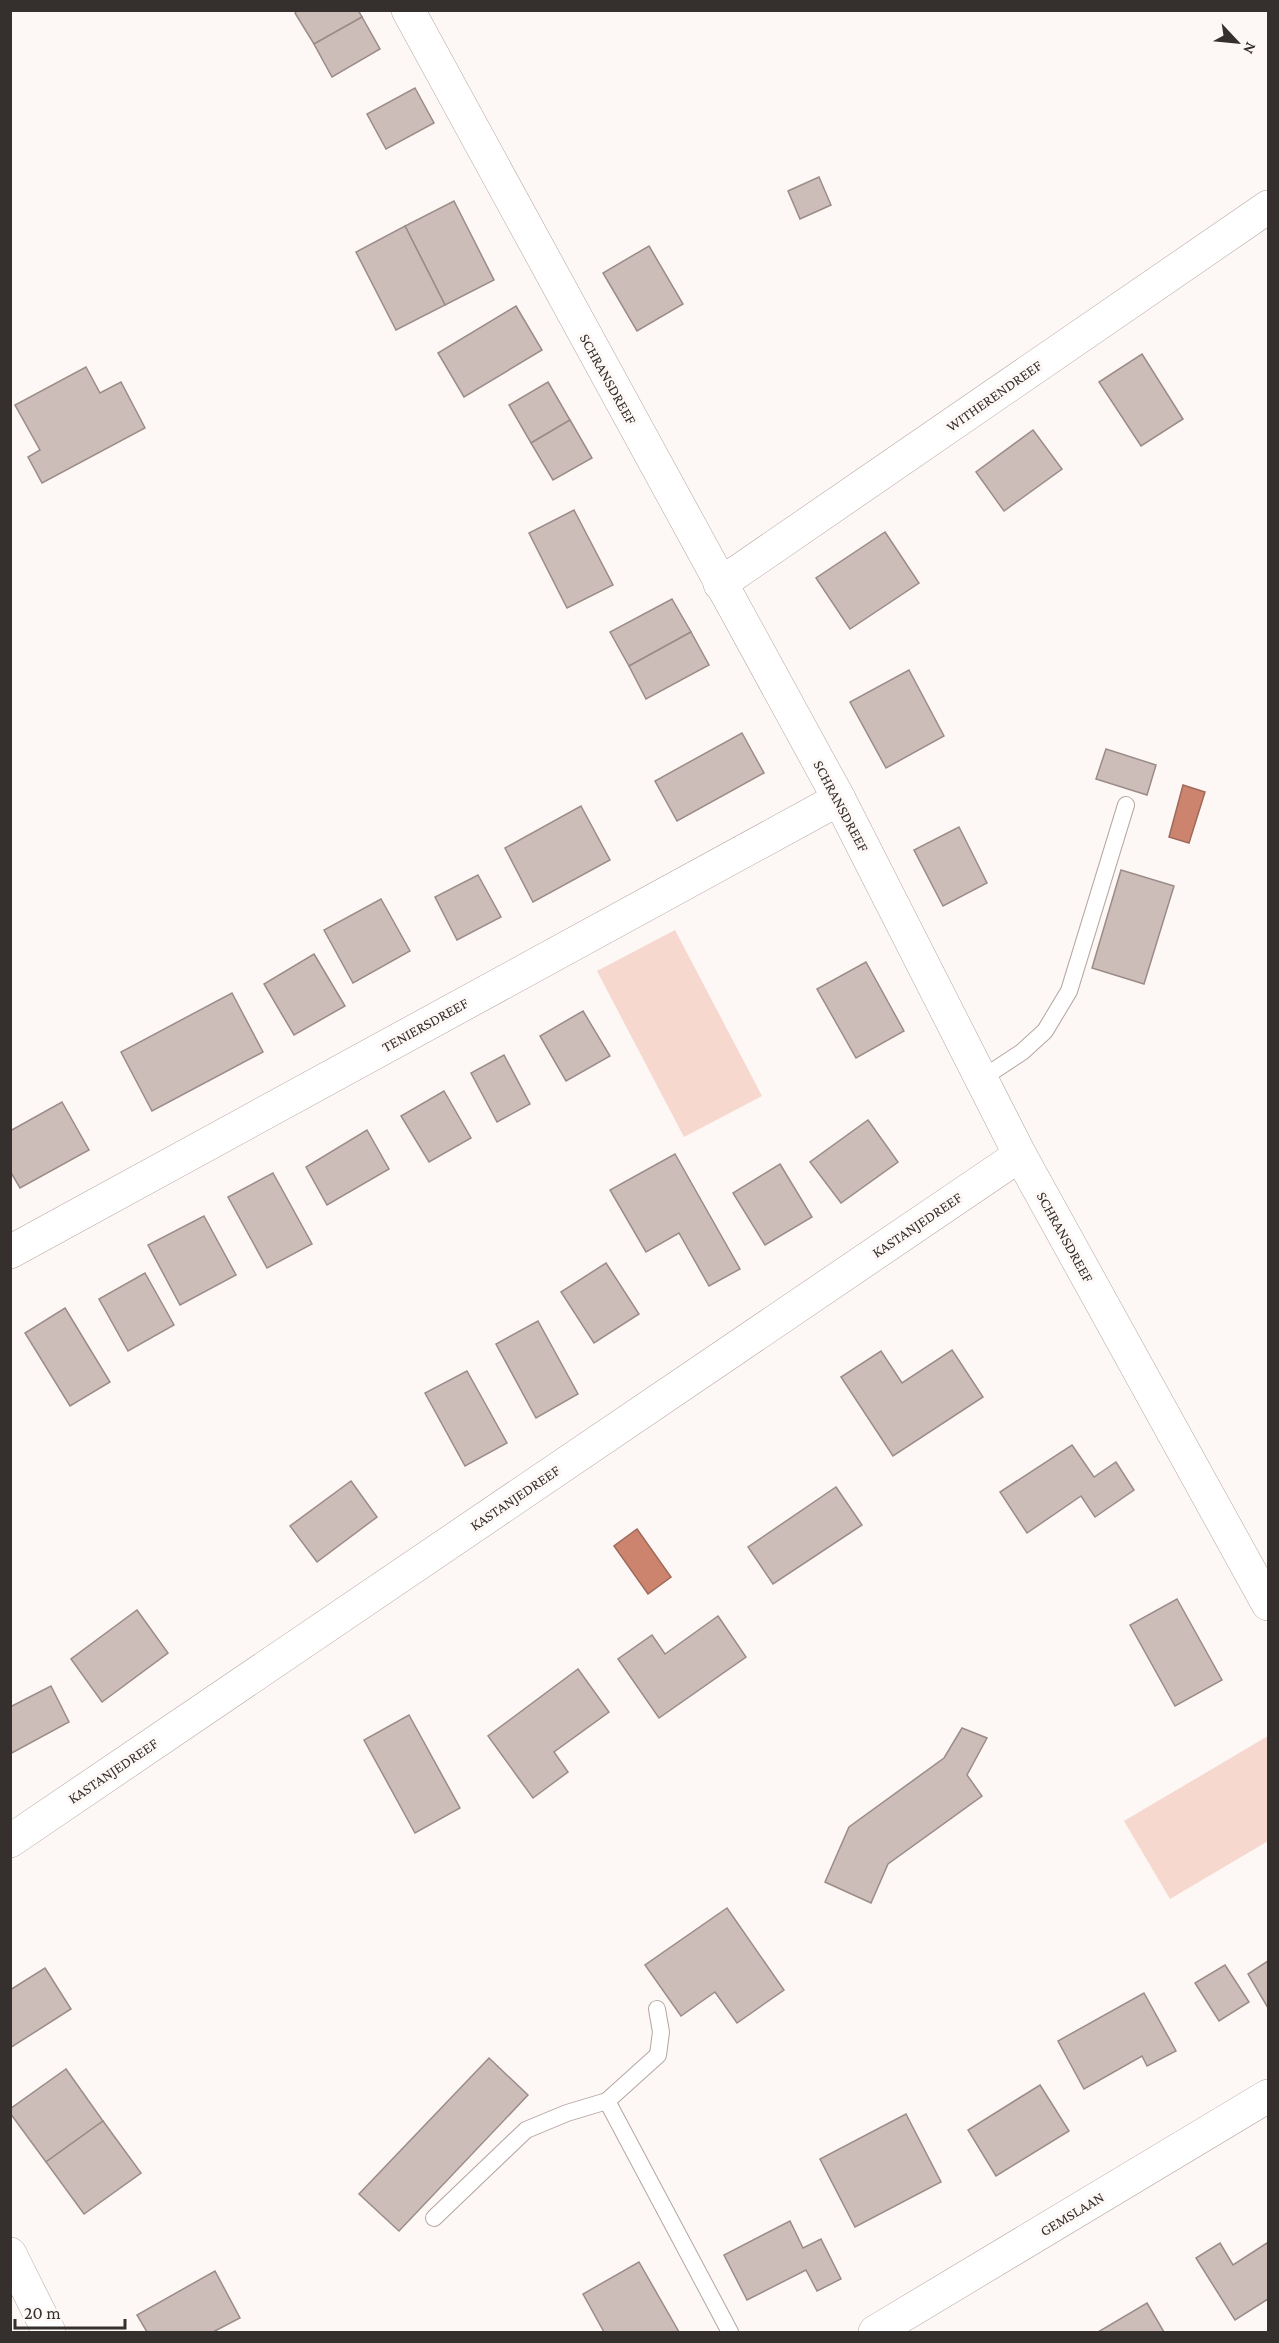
<svg xmlns="http://www.w3.org/2000/svg" width="1279" height="2343" font-family="'Crimson Pro',serif">
<rect width="100%" height="100%" fill="#fdf7f5"/>
<g fill="#f6d8cf">
<polygon points="675,930 762,1096 684,1137 597,971"/>
<polygon points="1268,1736 1268,1841 1170,1899 1124,1821"/>
</g>
<g fill="#cc846e" stroke="#9f6a5a" stroke-width="1.5">
<polygon points="1183,785 1205,792 1189,843 1169,837"/>
<polygon points="637,1529 671,1577 648,1594 614,1546"/>
</g>
<g fill="#cdbdb9" stroke="#9b8c88" stroke-width="1.5">
<polygon points="298,10 358,10 362,17 314,44 295,13"/>
<polygon points="362,17 380,49 332,77 314,44"/>
<polygon points="415,88 434,123 386,149 367,114"/>
<polygon points="819,177 831,205 800,219 788,191"/>
<polygon points="454,201 494,280 445,305 405,226"/>
<polygon points="405,226 445,305 396,330 356,252"/>
<polygon points="649,246 683,304 637,331 603,273"/>
<polygon points="516,306 542,350 464,397 438,353"/>
<polygon points="1142,354 1183,419 1141,446 1099,382"/>
<polygon points="86,367 100,393 121,382 145,428 42,483 28,457 40,450 15,405"/>
<polygon points="548,382 570,420 531,443 509,405"/>
<polygon points="570,420 592,458 553,480 531,443"/>
<polygon points="1033,430 1062,469 1004,511 976,472"/>
<polygon points="574,510 613,585 567,608 529,533"/>
<polygon points="885,532 919,583 850,629 816,578"/>
<polygon points="672,599 691,632 629,666 610,632"/>
<polygon points="691,632 709,665 646,699 629,666"/>
<polygon points="909,670 944,736 886,768 850,702"/>
<polygon points="742,733 764,773 677,821 655,781"/>
<polygon points="1106,749 1156,765 1147,795 1096,779"/>
<polygon points="581,806 610,860 533,902 505,848"/>
<polygon points="959,827 987,883 943,906 914,850"/>
<polygon points="1121,870 1174,886 1144,984 1092,968"/>
<polygon points="478,875 501,917 457,940 435,897"/>
<polygon points="381,899 410,951 353,983 324,930"/>
<polygon points="314,954 345,1006 294,1035 264,984"/>
<polygon points="866,962 904,1031 856,1058 817,989"/>
<polygon points="232,993 263,1052 152,1111 121,1052"/>
<polygon points="583,1011 610,1056 566,1081 540,1036"/>
<polygon points="504,1055 530,1104 497,1122 471,1073"/>
<polygon points="444,1091 471,1138 429,1162 401,1116"/>
<polygon points="62,1102 89,1150 20,1188 10,1171 10,1131"/>
<polygon points="868,1120 898,1162 841,1203 810,1162"/>
<polygon points="367,1130 389,1169 327,1205 306,1167"/>
<polygon points="675,1154 740,1269 709,1286 679,1233 646,1252 610,1190"/>
<polygon points="780,1164 812,1217 765,1245 733,1193"/>
<polygon points="273,1173 312,1244 267,1268 228,1197"/>
<polygon points="204,1216 236,1275 180,1305 148,1245"/>
<polygon points="606,1263 639,1314 594,1343 561,1292"/>
<polygon points="145,1273 174,1325 128,1351 99,1299"/>
<polygon points="65,1308 110,1382 70,1406 25,1333"/>
<polygon points="538,1321 578,1394 536,1418 496,1344"/>
<polygon points="952,1350 983,1397 893,1456 841,1377 881,1351 902,1383"/>
<polygon points="467,1371 507,1443 465,1466 425,1393"/>
<polygon points="1072,1445 1094,1477 1116,1462 1134,1490 1095,1517 1081,1496 1027,1533 1000,1492"/>
<polygon points="351,1481 377,1517 317,1562 290,1526"/>
<polygon points="836,1487 862,1525 773,1584 748,1547"/>
<polygon points="1177,1599 1222,1680 1175,1706 1130,1625"/>
<polygon points="137,1610 168,1653 102,1702 71,1659"/>
<polygon points="718,1616 746,1657 659,1718 618,1659 652,1635 665,1654"/>
<polygon points="578,1669 609,1712 554,1752 568,1772 533,1798 488,1736"/>
<polygon points="51,1686 69,1722 10,1754 10,1707"/>
<polygon points="409,1715 460,1808 415,1833 364,1740"/>
<polygon points="962,1728 987,1738 967,1775 982,1796 888,1864 871,1903 825,1882 849,1827 944,1758"/>
<polygon points="727,1908 784,1990 737,2023 715,1992 681,2016 645,1965"/>
<polygon points="1268,1961 1268,2008 1248,1974"/>
<polygon points="1225,1965 1249,2002 1219,2021 1195,1983"/>
<polygon points="45,1968 71,2009 10,2048 10,1990"/>
<polygon points="1144,1993 1176,2051 1147,2066 1142,2056 1084,2089 1058,2041"/>
<polygon points="489,2058 528,2095 399,2231 359,2194"/>
<polygon points="66,2069 103,2121 46,2162 10,2113 10,2109"/>
<polygon points="1040,2085 1069,2131 996,2176 968,2130"/>
<polygon points="906,2114 941,2182 855,2227 820,2159"/>
<polygon points="103,2121 141,2173 84,2214 46,2162"/>
<polygon points="790,2221 803,2248 821,2239 841,2279 817,2291 806,2270 747,2300 724,2255"/>
<polygon points="1220,2243 1233,2265 1267,2243 1268,2246 1268,2299 1235,2320 1196,2258"/>
<polygon points="639,2262 679,2332 604,2332 583,2294"/>
<polygon points="215,2271 240,2318 213,2332 147,2332 137,2315"/>
<polygon points="1147,2303 1164,2332 1098,2332"/>
</g>
<g fill="none" stroke-linecap="round" stroke-linejoin="round">
<defs>
<g id="lane">
<polyline points="981,1079 1022,1052 1045,1031 1069,991 1126,805"/>
<polyline points="607,2101 730,2332"/>
<polyline points="434,2218 526,2130 567,2113 607,2101 658,2055 661,2032 657,2009"/>
</g>
<g id="street">
<polyline points="408,10 839,799 1020,1155 1268,1604"/>
<polyline points="720,584 1268,207"/>
<polyline points="10,1252 839,799"/>
<polyline points="10,1841 1020,1155"/>
<polyline points="10,2254 49,2332"/>
<polyline points="875,2332 1268,2096"/>
</g>
</defs>
<use href="#lane" stroke="#b5a6a1" stroke-width="18"/>
<use href="#street" stroke="#b5a6a1" stroke-width="34"/>
<use href="#lane" stroke="#fff" stroke-width="16"/>
<use href="#street" stroke="#fff" stroke-width="33"/>
</g>
<g text-anchor="middle" stroke-width="6" stroke-linejoin="round" paint-order="stroke">
<g font-size="15" fill="#352f2d" stroke="#fdf7f5">
<text transform="translate(608 379) rotate(61)" y="5">SCHRANSDREEF</text>
<text transform="translate(994 396) rotate(-35)" y="5">WITHERENDREEF</text>
<text transform="translate(841 806) rotate(62)" y="5">SCHRANSDREEF</text>
<text transform="translate(425 1025) rotate(-29)" y="5">TENIERSDREEF</text>
<text transform="translate(917 1225) rotate(-34)" y="5">KASTANJEDREEF</text>
<text transform="translate(1065 1237) rotate(61)" y="5">SCHRANSDREEF</text>
<text transform="translate(515 1498) rotate(-34)" y="5">KASTANJEDREEF</text>
<text transform="translate(113 1771) rotate(-34)" y="5">KASTANJEDREEF</text>
<text transform="translate(1072 2214) rotate(-31)" y="5">GEMSLAAN</text>
</g>
</g>
<rect width="1279" height="2343" fill="none" stroke="#352f2d" stroke-width="24"/>
<g transform="translate(1237 42) rotate(116)" stroke="#fdf7f5" stroke-width="4.5" paint-order="stroke">
<path d="M0-4.5L10 22L0 15L-10 22Z" fill="#352f2d"/>
<text y="-9" font-size="16" font-weight="bold" text-anchor="middle" fill="#352f2d">N</text>
</g>
<path d="M15 2319v9h110v-9" fill="none" stroke="#352f2d" stroke-width="3"/>
<text x="24" y="2319" font-size="18" fill="#352f2d" stroke="#fdf7f5" stroke-width="4.5" paint-order="stroke">20 m</text>
</svg>
